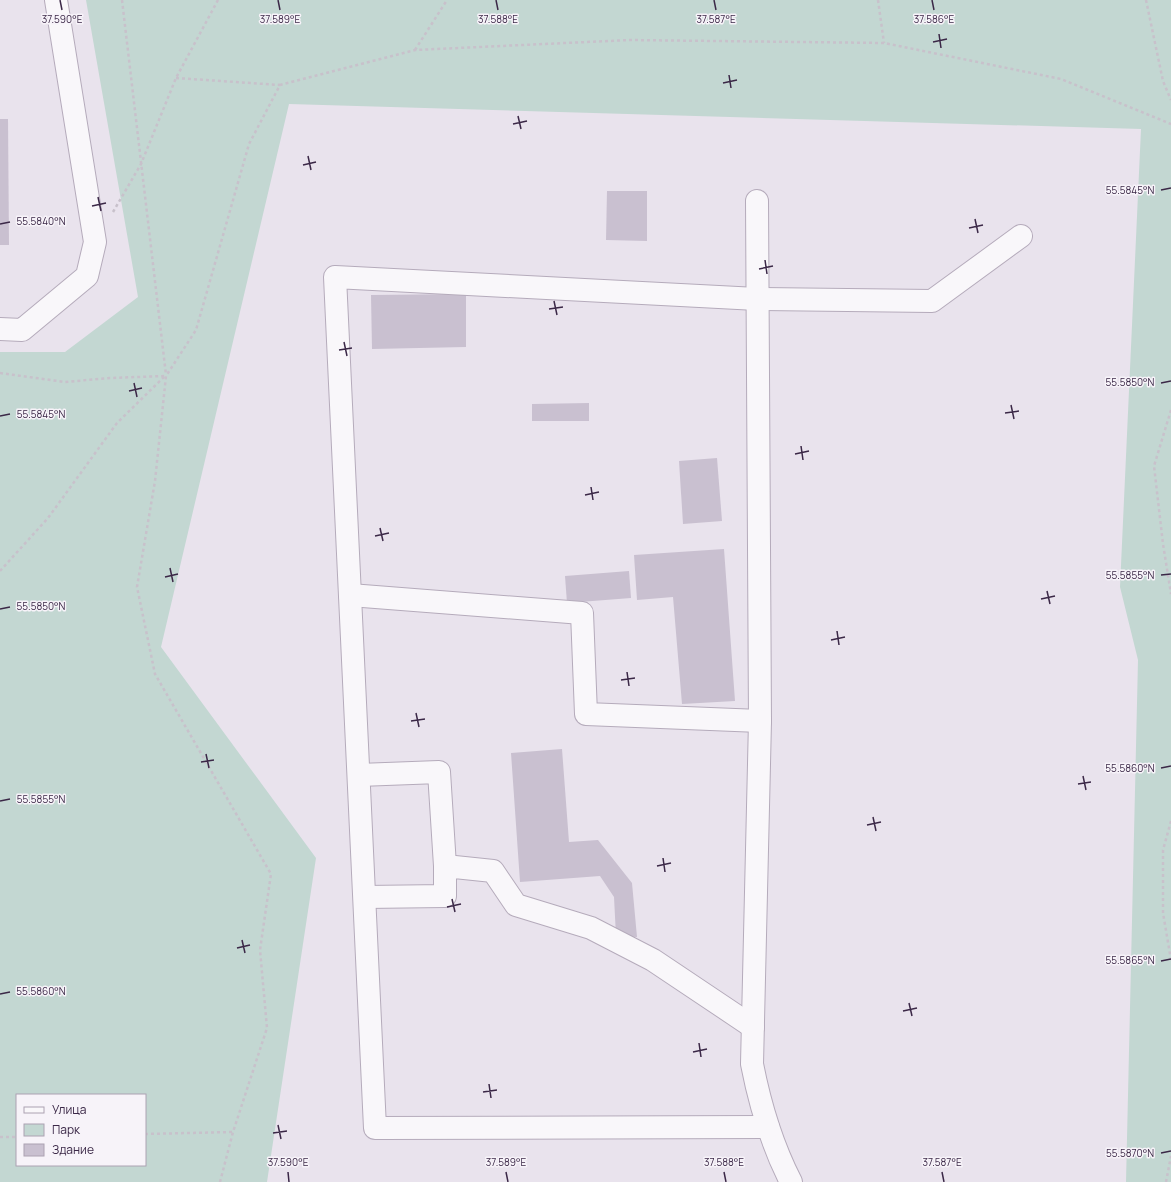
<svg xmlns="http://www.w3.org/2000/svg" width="1171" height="1182" font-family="Manrope,sans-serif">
<rect width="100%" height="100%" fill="#e9e3ed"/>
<path fill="#c3d7d2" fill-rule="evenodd" d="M86,0H1171V1182H1126L1138,660L1120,587L1141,129L289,104L161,647L316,858L267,1182H0V352H65L138,297ZM17,1095H145V1165H17Z"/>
<g fill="#c9c0d0">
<polygon points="0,119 8,119 9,245 0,245"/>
<polygon points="607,191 647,191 647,241 606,240"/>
<polygon points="466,294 466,347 372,349 371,295"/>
<polygon points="589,403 589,421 532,421 532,404"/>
<polygon points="717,458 722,521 683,524 679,461"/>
<polygon points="724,549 735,701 682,704 673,597 637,600 634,555"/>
<polygon points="629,571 631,598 567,603 565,576"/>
<polygon points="562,749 569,842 598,840 632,883 637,937 616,936 614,897 600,876 520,882 511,753"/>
</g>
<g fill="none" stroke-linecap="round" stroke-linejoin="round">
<defs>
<g id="minor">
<path d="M757,201L760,721L752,1064C760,1105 772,1145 791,1182"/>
<polyline points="0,329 22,330 87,276 95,242 56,0"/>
<polyline points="350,595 582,613 586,714 760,721"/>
<polyline points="359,775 439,772 445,866"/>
<polyline points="365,897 445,896 445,866 493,871 516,905 591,928 653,960 753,1027"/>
<polyline points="768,1127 375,1128 335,277 757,299 932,301 1021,236"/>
</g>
</defs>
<use href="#minor" stroke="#b5abbb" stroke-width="24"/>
<g stroke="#c8c1cb" stroke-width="2.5" stroke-dasharray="3 3" stroke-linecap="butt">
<polyline points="122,0 166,375"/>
<polyline points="878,0 884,43"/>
<polyline points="1146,0 1163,81 1171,100"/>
<polyline points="415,50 447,0"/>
<polyline points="176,78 280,85"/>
<polyline points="113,212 141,164 176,78 218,0"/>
<polyline points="0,373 65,382 110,378 165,376"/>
<polyline points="1171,410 1154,466 1163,544 1171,594"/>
<polyline points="0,571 48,518 117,423 165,376"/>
<polyline points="1171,821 1163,850 1163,913 1171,960"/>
<polyline points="145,1134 233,1132"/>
<polyline points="0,1137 17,1137"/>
<polyline points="220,1182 233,1132 267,1028 260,950 271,874 155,674 137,587 155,481 166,376 196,330 249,144 280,85 415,50 630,40 884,43 1061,79 1171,124"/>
<polyline points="1166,1182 1171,1156"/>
</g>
<use href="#minor" stroke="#f9f7fa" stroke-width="22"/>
</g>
<path fill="none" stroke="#3b2847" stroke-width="1.5" d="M60,0L62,10M278,0L280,10M496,0L498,10M714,0L716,10M932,0L934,10M939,34L941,48M933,42L947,39M729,75L731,88M723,83L737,80M518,116L521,129M513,124L527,121M308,156L311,170M303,165L316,162M1161,190L1171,188M98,197L101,211M92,206L106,203M975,219L978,233M0,224L10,222M969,228L983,225M765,260L767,274M759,269L773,266M554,301L557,315M549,309L563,307M344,342L347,356M339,350L352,348M134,383L137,397M1161,383L1171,381M129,391L142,388M1011,405L1014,419M1005,413L1019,411M0,416L10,414M801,446L803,460M795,454L809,451M591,487L593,500M585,495L599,492M380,528L383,541M375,536L389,533M170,568L173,582M1161,575L1171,574M165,577L178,574M1047,591L1050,604M1041,599L1055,596M0,609L10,607M837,631L839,645M831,640L845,637M627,672L629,686M621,680L635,678M416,713L419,727M411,721L425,719M206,754L209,768M201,762L214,760M1161,768L1171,766M1083,776L1086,790M1078,784L1091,782M0,801L10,799M873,817L876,831M867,825L881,822M663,858L665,872M657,866L671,863M452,899L455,912M447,907L461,904M242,940L245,953M237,948L250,945M1161,961L1171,959M0,994L10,992M909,1003L912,1016M903,1011L917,1008M699,1043L701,1057M693,1052L707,1049M489,1084L491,1098M483,1092L497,1090M278,1125L281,1139M273,1133L287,1131M1161,1153L1171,1151M288,1172L289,1182M506,1172L508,1182M724,1172L726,1182M942,1172L944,1182"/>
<g font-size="10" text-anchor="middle" fill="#3b2847" stroke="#f7f3f9" stroke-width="3" stroke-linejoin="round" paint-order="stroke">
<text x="62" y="23">37.590°E</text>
<text x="280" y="23">37.589°E</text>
<text x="498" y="23">37.588°E</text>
<text x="716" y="23">37.587°E</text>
<text x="934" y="23">37.586°E</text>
<text x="1130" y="194">55.5845°N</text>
<text x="41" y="225">55.5840°N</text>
<text x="1130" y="386">55.5850°N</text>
<text x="41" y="418">55.5845°N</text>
<text x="1130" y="579">55.5855°N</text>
<text x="41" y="610">55.5850°N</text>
<text x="1130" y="772">55.5860°N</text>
<text x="41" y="803">55.5855°N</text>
<text x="1130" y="964">55.5865°N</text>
<text x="41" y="995">55.5860°N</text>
<text x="1130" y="1157">55.5870°N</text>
<text x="288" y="1166">37.590°E</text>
<text x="506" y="1166">37.589°E</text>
<text x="724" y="1166">37.588°E</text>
<text x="942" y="1166">37.587°E</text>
</g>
<rect x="16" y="1094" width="130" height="72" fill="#f7f3f9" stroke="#aca2b2"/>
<rect x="24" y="1107" width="20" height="6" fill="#f9f7fa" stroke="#aca2b2"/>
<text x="52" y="1114" font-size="12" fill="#3b2847">Улица</text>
<rect x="24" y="1124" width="20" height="12" fill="#c3d7d2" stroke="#aca2b2"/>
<text x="52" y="1134" font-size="12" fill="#3b2847">Парк</text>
<rect x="24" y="1144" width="20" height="12" fill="#c9c0d0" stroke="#aca2b2"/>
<text x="52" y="1154" font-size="12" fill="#3b2847">Здание</text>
</svg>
